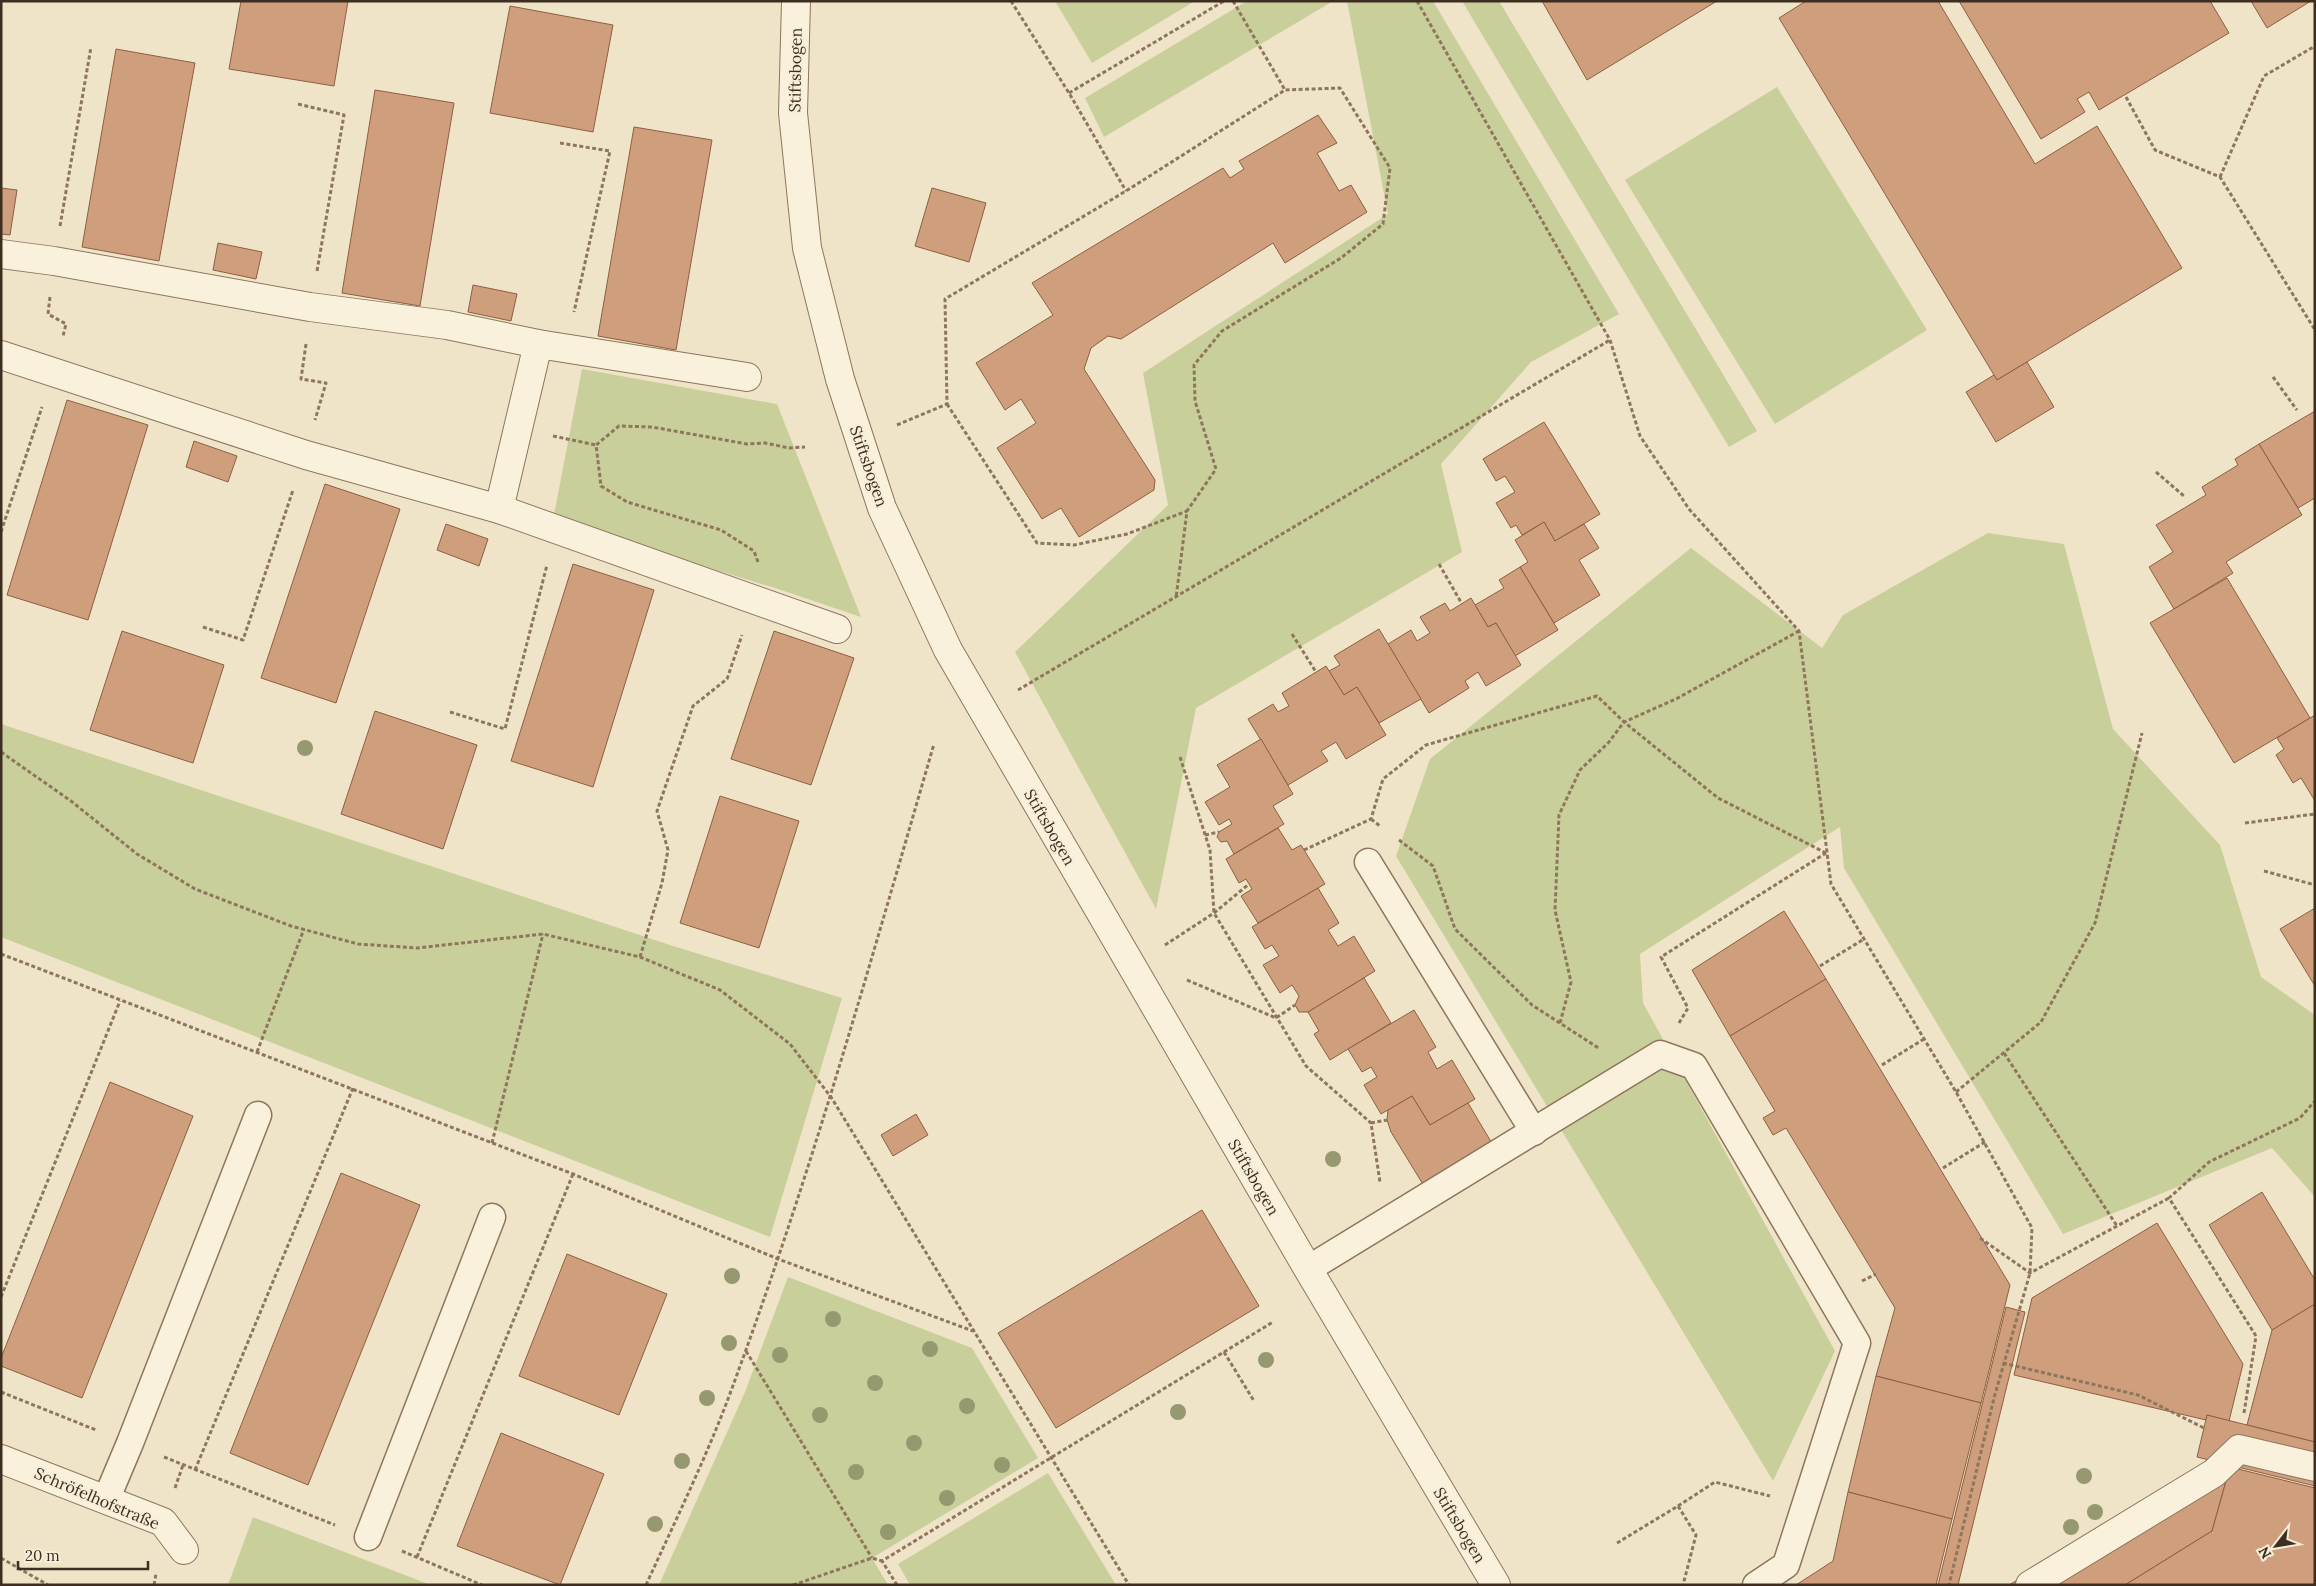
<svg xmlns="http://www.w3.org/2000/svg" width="2316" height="1586" font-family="Lora,serif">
<rect width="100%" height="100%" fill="#f0e4c8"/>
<g fill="#c9cf9b">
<polygon points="1055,1 1195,1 1092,63"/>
<polygon points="1247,1 1329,1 1330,3 1104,137 1085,98"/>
<polygon points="1347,1 1433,1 1619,314 1531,362 1441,464 1462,552 1196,708 1156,909 1015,652 1168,505 1143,373 1388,214"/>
<polygon points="1462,1 1499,1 1757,431 1729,447"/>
<polygon points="1777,87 1927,330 1775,424 1625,180"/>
<polygon points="582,369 777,404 861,617 775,588 553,520"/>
<polygon points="1988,533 2064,544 2113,729 2220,845 2261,977 2315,1015 2315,1197 2272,1148 2063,1234 1844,868 1840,827 1640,954 1643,1003 1835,1351 1773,1481 1396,856 1430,759 1691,548 1822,648 1843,615"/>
<polygon points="1,724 670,945 842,998 770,1237 1,937"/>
<polygon points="788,1277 972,1348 1038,1458 872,1558 888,1585 659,1585 745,1392"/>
<polygon points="1048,1473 1116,1585 910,1585 898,1564"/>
<polygon points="253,1517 431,1585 228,1585"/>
</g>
<g fill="#cf9f7d" stroke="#8d5f41">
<polygon points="241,1 348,1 334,86 229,69"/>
<polygon points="1542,1 1717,1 1587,80"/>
<polygon points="1806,1 1938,1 2035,164 2097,126 2182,268 1997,380 1779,18"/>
<polygon points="1959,1 2210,1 2229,33 2099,110 2089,92 2077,99 2085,112 2041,139"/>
<polygon points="2251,1 2311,1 2267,28"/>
<polygon points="510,6 613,25 593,132 490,113"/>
<polygon points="116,49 195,63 159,261 82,247"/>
<polygon points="375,90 454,103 420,306 342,293"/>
<polygon points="1318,115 1337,143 1317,153 1339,191 1351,185 1367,212 1285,263 1273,243 1121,339 1108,336 1091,348 1084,369 1155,480 1154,490 1079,537 1061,508 1042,519 997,448 1036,423 1021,399 1005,410 976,363 1053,315 1032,283 1223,168 1230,178 1244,169 1239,161"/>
<polygon points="634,127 712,140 676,350 598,336"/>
<polygon points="1,188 17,190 10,235 1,234"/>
<polygon points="932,188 986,203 969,262 915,246"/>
<polygon points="218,243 262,252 256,279 213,270"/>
<polygon points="473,285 517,294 511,321 468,312"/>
<polygon points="2027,362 2054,407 1996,442 1966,392 1994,375 1997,380"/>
<polygon points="67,400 148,425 88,620 7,595"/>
<polygon points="2315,411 2315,498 2298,508 2259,444"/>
<polygon points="1544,422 1600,514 1555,541 1544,522 1522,535 1516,525 1511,528 1496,503 1515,492 1505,476 1496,481 1483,459"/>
<polygon points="194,441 237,456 228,482 186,467"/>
<polygon points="2259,444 2302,515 2226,562 2233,573 2174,609 2149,567 2173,552 2156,525 2206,495 2202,487 2238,465 2235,459"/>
<polygon points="325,484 400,509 336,703 261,678"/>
<polygon points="1544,522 1555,541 1584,524 1599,548 1579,560 1600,595 1554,623 1520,567 1528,562 1515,540"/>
<polygon points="446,524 488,539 479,566 437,550"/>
<polygon points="573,564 654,590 593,787 511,761"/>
<polygon points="1520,567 1558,630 1515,656 1496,623 1488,627 1475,605 1504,588 1499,580"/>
<polygon points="2227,578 2310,718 2234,763 2150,623"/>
<polygon points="1471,598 1488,627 1496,623 1521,665 1486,686 1478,672 1465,681 1469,688 1429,713 1388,644 1411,630 1417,641 1430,633 1420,617 1445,603 1450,611"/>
<polygon points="1379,629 1421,699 1379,723 1357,687 1344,695 1329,671 1340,665 1334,656"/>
<polygon points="122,631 224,665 193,763 90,730"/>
<polygon points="774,631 854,658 811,785 731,759"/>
<polygon points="1326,666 1344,695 1357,687 1386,735 1346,759 1336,742 1321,751 1328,761 1288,785 1248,719 1273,704 1278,712 1289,706 1282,693"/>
<polygon points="375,711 477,745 443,849 341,814"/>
<polygon points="2315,715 2315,801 2301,778 2293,783 2276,755 2284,749 2277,738"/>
<polygon points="1261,739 1293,794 1273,806 1284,824 1234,854 1227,841 1221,842 1217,837 1219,832 1232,824 1229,819 1219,825 1205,802 1230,787 1217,765"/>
<polygon points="720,796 799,821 759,948 680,923"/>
<polygon points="1278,828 1292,850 1301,845 1325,884 1258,923 1241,896 1252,889 1246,879 1239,883 1226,859"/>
<polygon points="1318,888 1339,923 1328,930 1338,946 1354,936 1375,971 1308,1012 1299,1012 1295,1005 1299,996 1292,985 1280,993 1263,965 1279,956 1272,945 1265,949 1252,927"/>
<polygon points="2315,908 2315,986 2280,929"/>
<polygon points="1784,911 1826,979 1730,1036 1692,970"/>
<polygon points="1364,978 1391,1023 1330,1060 1314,1034 1319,1031 1308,1012"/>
<polygon points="1826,979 2010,1285 1981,1403 1876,1376 1895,1308 1786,1128 1773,1135 1763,1118 1775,1111 1730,1036"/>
<polygon points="1414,1010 1436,1047 1428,1052 1437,1069 1452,1060 1475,1099 1430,1125 1412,1096 1381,1114 1364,1085 1377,1077 1371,1067 1362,1072 1348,1049"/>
<polygon points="110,1082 193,1116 82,1398 1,1366 1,1358"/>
<polygon points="1412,1096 1430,1125 1468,1103 1493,1145 1424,1186 1391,1132 1387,1120 1388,1110"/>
<polygon points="916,1114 928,1135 893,1156 881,1135"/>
<polygon points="341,1173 420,1205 308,1485 230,1453"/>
<polygon points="2262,1192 2315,1280 2315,1304 2272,1330 2209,1225"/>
<polygon points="1202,1210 1259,1306 1056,1428 998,1333"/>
<polygon points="2157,1223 2243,1364 2229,1421 2207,1415 2206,1420 2014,1375 2032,1298"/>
<polygon points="567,1254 667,1294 619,1415 519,1376"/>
<polygon points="2315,1304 2315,1442 2247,1425 2272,1330"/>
<polygon points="2006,1307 2025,1312 1958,1585 1938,1585"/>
<polygon points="1876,1376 1981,1403 1952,1519 1848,1492"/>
<polygon points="2207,1415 2315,1442 2315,1486 2197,1457"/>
<polygon points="501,1433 604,1474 560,1585 457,1546"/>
<polygon points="2215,1462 2230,1467 2212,1531 2125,1585 2009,1585"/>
<polygon points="2230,1467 2315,1488 2315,1585 2125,1585 2212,1531"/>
<polygon points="1848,1492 1952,1519 1936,1585 1796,1585 1833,1561"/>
</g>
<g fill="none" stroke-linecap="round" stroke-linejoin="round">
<defs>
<g id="service">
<polyline points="1368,862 1534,1132"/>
<polyline points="1308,1269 1660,1054 1694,1066 1857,1343 1786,1565 1756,1585"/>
<polyline points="106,1500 130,1443 258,1115"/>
<polyline points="368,1537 492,1217"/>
</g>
<polyline id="pedestrian" points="2030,1585 2214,1473 2239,1449 2315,1467"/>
<g id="minor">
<polyline points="796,1 793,113 807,248 840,379 882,508 948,650 1308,1269 1496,1585"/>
<polyline points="1,254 54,261 310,307 447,325 538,344 747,377"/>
<polyline points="1,355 306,455 499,509 837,629"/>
<polyline points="499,509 538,344"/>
<polyline points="1,1459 163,1522 184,1550"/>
</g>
</defs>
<use href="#service" stroke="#8d765c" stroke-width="29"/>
<use href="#pedestrian" stroke="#8d765c" stroke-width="30"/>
<use href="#minor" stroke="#8d765c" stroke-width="30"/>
<g stroke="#8d765c" stroke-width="3" stroke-dasharray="4 2.5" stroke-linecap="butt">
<polyline points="1011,1 1069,93 1126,191"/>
<polyline points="1233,1 1285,90"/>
<polyline points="1417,1 1610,340 1640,436 1689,509 1799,631 1831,884 1956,1092 2032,1228 2030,1273 1994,1398 1949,1585"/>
<polyline points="1069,93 1224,1"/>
<polyline points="2126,97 2155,150 2220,177 2315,330"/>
<polyline points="298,104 344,115 317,271"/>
<polyline points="560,143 610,151 574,312"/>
<polyline points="2220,177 2264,76 2315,46"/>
<polyline points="60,226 91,47"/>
<polyline points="50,297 48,314 66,324 63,336"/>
<polyline points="306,344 301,379 326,383 315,420"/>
<polyline points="2273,377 2297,410"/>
<polyline points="947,404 1037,543 1074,545 1127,534 1187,511"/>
<polyline points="897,425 947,404 945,299 1126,191 1285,90 1340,88 1390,168 1383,224 1341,258 1222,331 1194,365 1195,401 1216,469 1187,511 1176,598"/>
<polyline points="553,436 596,445"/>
<polyline points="2156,472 2184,496"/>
<polyline points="1,532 42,407"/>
<polyline points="758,562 754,551 721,530 627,502 601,486 596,445 619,426 652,427 747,444 765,443 789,448 805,447"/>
<polyline points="1439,564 1462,604"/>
<polyline points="203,627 243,640 293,490"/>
<polyline points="1292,634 1316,672"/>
<polyline points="1018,690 1610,340"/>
<polyline points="450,712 505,729 547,565"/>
<polyline points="1,752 71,801 137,854 195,889 291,926 358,944 417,948 543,934 640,957 720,990 790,1044 831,1097 1129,1585"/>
<polyline points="1180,757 1210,850 1214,913 1306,1066 1371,1123 1380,1182"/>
<polyline points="1371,819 1380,826"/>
<polyline points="2245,823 2315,814"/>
<polyline points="1205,835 1219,832"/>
<polyline points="1399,840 1433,866 1455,929 1532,1005 1600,1049"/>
<polyline points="1304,850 1371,819 1383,779 1426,745 1597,696 1624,722 1718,798 1826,853"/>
<polyline points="2264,871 2315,885"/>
<polyline points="1165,945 1214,913 1249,884"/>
<polyline points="1,954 573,1174 778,1259 973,1331"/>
<polyline points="640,957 662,883 668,850 657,811 693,706 727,679 742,635"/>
<polyline points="1820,966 1864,939"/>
<polyline points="1187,980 1276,1018 1295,1005"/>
<polyline points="1560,1023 1571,982 1555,910 1559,815 1580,770 1609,742 1624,722 1676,699 1799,631"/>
<polyline points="1679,1023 1688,1008 1661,957 1826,853"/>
<polyline points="257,1052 304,929"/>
<polyline points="2004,1053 2117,1226"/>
<polyline points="1882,1065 1924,1039"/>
<polyline points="1956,1092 2041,1022 2095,923 2142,733"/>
<polyline points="1371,1123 1387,1120"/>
<polyline points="492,1143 543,934"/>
<polyline points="1943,1168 1985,1142"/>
<polyline points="1980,1238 2030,1273 2169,1198"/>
<polyline points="1862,1281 1876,1274"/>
<polyline points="1,1297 120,1001"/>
<polyline points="746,1351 872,1558"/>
<polyline points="1224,1352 1254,1401"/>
<polyline points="2003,1363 2138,1395 2206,1429"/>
<polyline points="1,1392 96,1430"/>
<polyline points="2244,1413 2256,1336 2169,1198 2209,1162 2300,1118 2315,1101"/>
<polyline points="164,1457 335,1525"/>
<polyline points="195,1470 353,1088"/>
<polyline points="175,1488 183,1465"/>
<polyline points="1678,1506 1715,1482 1770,1496"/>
<polyline points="1617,1543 1678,1506 1696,1535 1683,1585"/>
<polyline points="402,1551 482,1585"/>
<polyline points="417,1557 573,1174"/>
<polyline points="1,1558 48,1585"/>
<polyline points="154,1585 156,1574"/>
<path d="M646,1585C677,1517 710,1450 735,1380C812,1171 872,957 934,744"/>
<polyline points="793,1585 872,1558 882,1561"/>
<polyline points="897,1585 882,1561 1273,1322"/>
</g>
<use href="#service" stroke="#faf1dc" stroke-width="26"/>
<use href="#pedestrian" stroke="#faf1dc" stroke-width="28"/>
<use href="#minor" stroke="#faf1dc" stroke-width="28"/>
</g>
<g fill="#96986f">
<circle cx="305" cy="748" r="8"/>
<circle cx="1333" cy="1159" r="8"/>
<circle cx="732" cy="1276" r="8"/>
<circle cx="833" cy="1319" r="8"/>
<circle cx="729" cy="1343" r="8"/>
<circle cx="930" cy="1349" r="8"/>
<circle cx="780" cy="1355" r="8"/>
<circle cx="1266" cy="1360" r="8"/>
<circle cx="875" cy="1383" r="8"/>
<circle cx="707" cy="1398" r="8"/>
<circle cx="967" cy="1406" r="8"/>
<circle cx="1178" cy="1412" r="8"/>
<circle cx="820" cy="1415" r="8"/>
<circle cx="914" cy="1443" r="8"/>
<circle cx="682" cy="1461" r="8"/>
<circle cx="1002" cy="1465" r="8"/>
<circle cx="856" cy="1472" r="8"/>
<circle cx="2084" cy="1476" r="8"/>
<circle cx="947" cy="1498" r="8"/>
<circle cx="2095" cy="1512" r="8"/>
<circle cx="655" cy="1524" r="8"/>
<circle cx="2071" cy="1527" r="8"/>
<circle cx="888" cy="1532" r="8"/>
</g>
<g text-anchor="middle" stroke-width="4" stroke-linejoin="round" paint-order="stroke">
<g font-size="16" fill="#3d2e20" stroke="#f7eed8">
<text transform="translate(795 70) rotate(-89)" y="6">Stiftsbogen</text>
<text transform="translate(869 466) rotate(71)" y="6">Stiftsbogen</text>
<text transform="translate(1050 827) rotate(60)" y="6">Stiftsbogen</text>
<text transform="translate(1254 1177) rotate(60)" y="6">Stiftsbogen</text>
<text transform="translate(97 1498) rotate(23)" y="6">Schröfelhofstraße</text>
<text transform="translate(1460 1525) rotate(59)" y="6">Stiftsbogen</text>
</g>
</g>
<rect width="2316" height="1586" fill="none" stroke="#3d2e20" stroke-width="5"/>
<g transform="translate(2276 1546) rotate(239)" stroke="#f7eed8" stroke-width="4" paint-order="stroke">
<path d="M0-4L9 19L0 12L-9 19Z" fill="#3d2e20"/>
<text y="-8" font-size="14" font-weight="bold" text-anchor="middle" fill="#3d2e20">N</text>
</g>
<path d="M18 1561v8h130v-8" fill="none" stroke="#3d2e20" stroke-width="2.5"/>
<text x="25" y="1561" font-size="15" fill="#3d2e20" stroke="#f7eed8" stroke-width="4" paint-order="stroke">20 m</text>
</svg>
